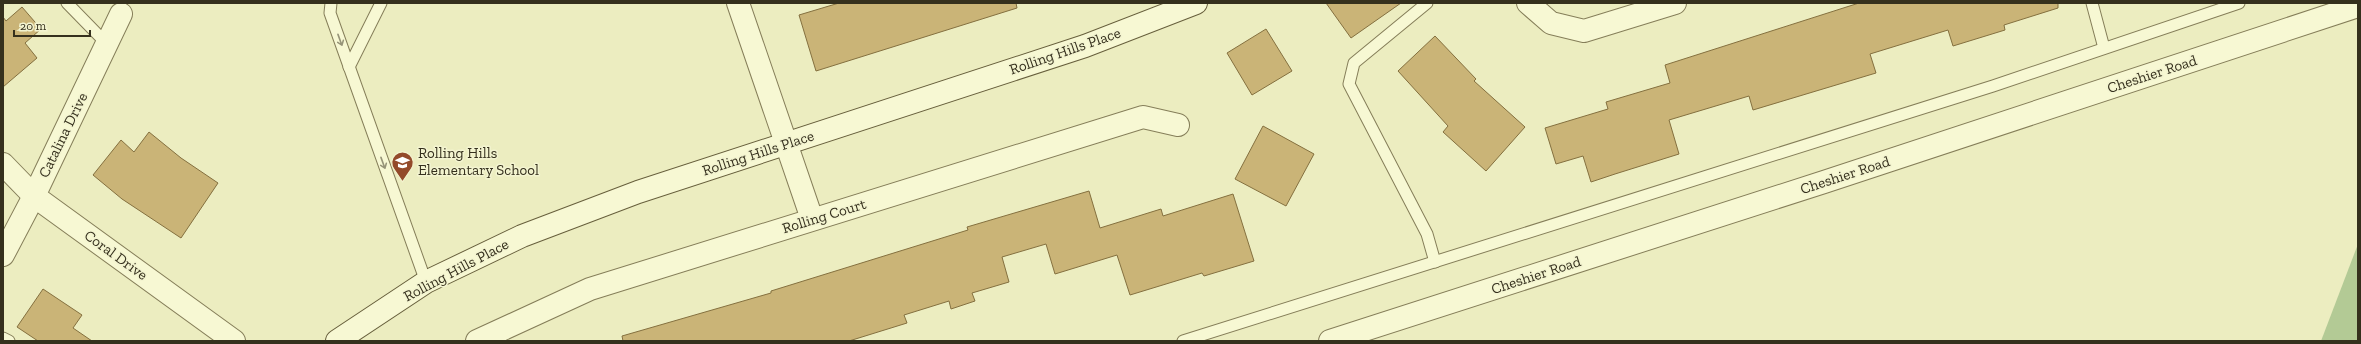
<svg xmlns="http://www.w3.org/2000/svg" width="2361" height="344" font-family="'Zilla Slab',serif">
<rect width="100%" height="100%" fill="#ecedc0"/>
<polygon fill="#b3ca95" points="2358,244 2358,341 2321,341"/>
<g fill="#cab477" stroke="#84703f">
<polygon points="839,3 1016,3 1017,8 816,71 799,15"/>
<polygon points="1326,3 1401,3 1351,38"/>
<polygon points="1859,3 2058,3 2058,8 2004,25 2005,30 1953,46 1948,30 1870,54 1876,73 1753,110 1749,96 1669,120 1679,154 1615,174 1591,182 1583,156 1556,164 1545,128 1608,109 1606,102 1670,83 1665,65"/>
<polygon points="22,7 41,29 25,43 37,58 3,87 3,17 6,21"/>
<polygon points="1266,29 1292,71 1252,95 1227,53"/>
<polygon points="1435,36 1476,79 1474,81 1525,127 1486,171 1443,132 1448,126 1398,71"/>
<polygon points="1263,126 1314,154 1286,206 1235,179"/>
<polygon points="149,132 181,158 218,183 181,238 122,199 93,175 121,140 134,152"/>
<polygon points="1089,191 1100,228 1161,209 1163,216 1233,194 1254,261 1204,276 1202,273 1130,295 1117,255 1055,274 1046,244 1002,257 1009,282 972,293 975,301 951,309 949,301 904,315 907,323 849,341 623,341 622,336 771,293 771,291 968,230 967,227"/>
<polygon points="43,289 82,315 73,328 92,341 38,341 17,327"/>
</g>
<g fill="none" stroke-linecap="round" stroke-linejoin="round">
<defs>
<g id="lane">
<polyline points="67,3 107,44"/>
<polyline points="331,3 330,13 426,282"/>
<polyline points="1427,3 1354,63 1349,84 1427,234 1435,262"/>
<polyline points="2092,3 2104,48"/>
<polyline points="349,67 381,3"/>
<polyline points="3,338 9,341"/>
<polyline points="1183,341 1993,86 2239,3"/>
</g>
<g id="street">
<polyline points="738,3 812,219"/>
<polyline points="1528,3 1551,23 1584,31 1675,3"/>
<polyline points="3,164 34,196 234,341"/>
<polyline points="3,255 34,196 121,14"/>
<polyline points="477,341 590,289 1143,117 1178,125"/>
<polyline points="1330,341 1824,182 2358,6"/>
</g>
<polyline id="secondary" points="337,341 426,282 522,236 638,192 1085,46 1196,3"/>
</defs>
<use href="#lane" stroke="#857e59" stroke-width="13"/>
<use href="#street" stroke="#857e59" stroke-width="24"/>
<use href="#secondary" stroke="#675f3c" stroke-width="24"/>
<use href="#lane" stroke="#f7f8d3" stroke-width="11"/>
<use href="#street" stroke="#f7f8d3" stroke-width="22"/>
<use href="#secondary" stroke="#f7f8d3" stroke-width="22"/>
</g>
<defs><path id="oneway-shaft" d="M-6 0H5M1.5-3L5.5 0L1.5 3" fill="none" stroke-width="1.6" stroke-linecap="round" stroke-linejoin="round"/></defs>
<g stroke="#969478">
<use href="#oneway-shaft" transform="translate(340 40) rotate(70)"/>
<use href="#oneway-shaft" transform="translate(383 163) rotate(70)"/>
</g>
<defs>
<symbol id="school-pin" viewBox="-11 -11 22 30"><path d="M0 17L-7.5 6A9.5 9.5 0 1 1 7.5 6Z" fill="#934a2a" stroke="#f3f4d0"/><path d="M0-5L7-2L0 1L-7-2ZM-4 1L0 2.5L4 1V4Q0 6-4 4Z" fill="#fff"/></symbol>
</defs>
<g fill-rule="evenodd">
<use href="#school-pin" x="390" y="150" width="25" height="34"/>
</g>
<g text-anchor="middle" stroke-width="3" stroke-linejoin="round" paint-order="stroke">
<g font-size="15" fill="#35301d" stroke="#f3f4d0">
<text transform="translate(1065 51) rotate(-19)" y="5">Rolling Hills Place</text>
<text transform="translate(2152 74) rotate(-18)" y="5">Cheshier Road</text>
<text transform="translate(63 135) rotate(-64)" y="5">Catalina Drive</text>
<text transform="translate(758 153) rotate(-18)" y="5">Rolling Hills Place</text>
<text transform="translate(1845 175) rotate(-18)" y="5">Cheshier Road</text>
<text transform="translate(824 216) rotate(-17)" y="5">Rolling Court</text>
<text transform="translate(116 255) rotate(36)" y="5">Coral Drive</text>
<text transform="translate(456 270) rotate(-28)" y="5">Rolling Hills Place</text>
<text transform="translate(1536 275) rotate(-18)" y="5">Cheshier Road</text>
</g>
<g font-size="15" fill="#35301d" stroke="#f3f4d0" text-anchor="start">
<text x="418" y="158">Rolling Hills<tspan x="418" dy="17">Elementary School</tspan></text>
</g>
</g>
<rect width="2361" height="344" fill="none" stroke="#35301d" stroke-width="8"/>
<path d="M14 30v6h76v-6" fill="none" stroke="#35301d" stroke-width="2"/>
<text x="20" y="30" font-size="12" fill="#35301d" stroke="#f3f4d0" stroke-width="3" paint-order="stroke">20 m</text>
</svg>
